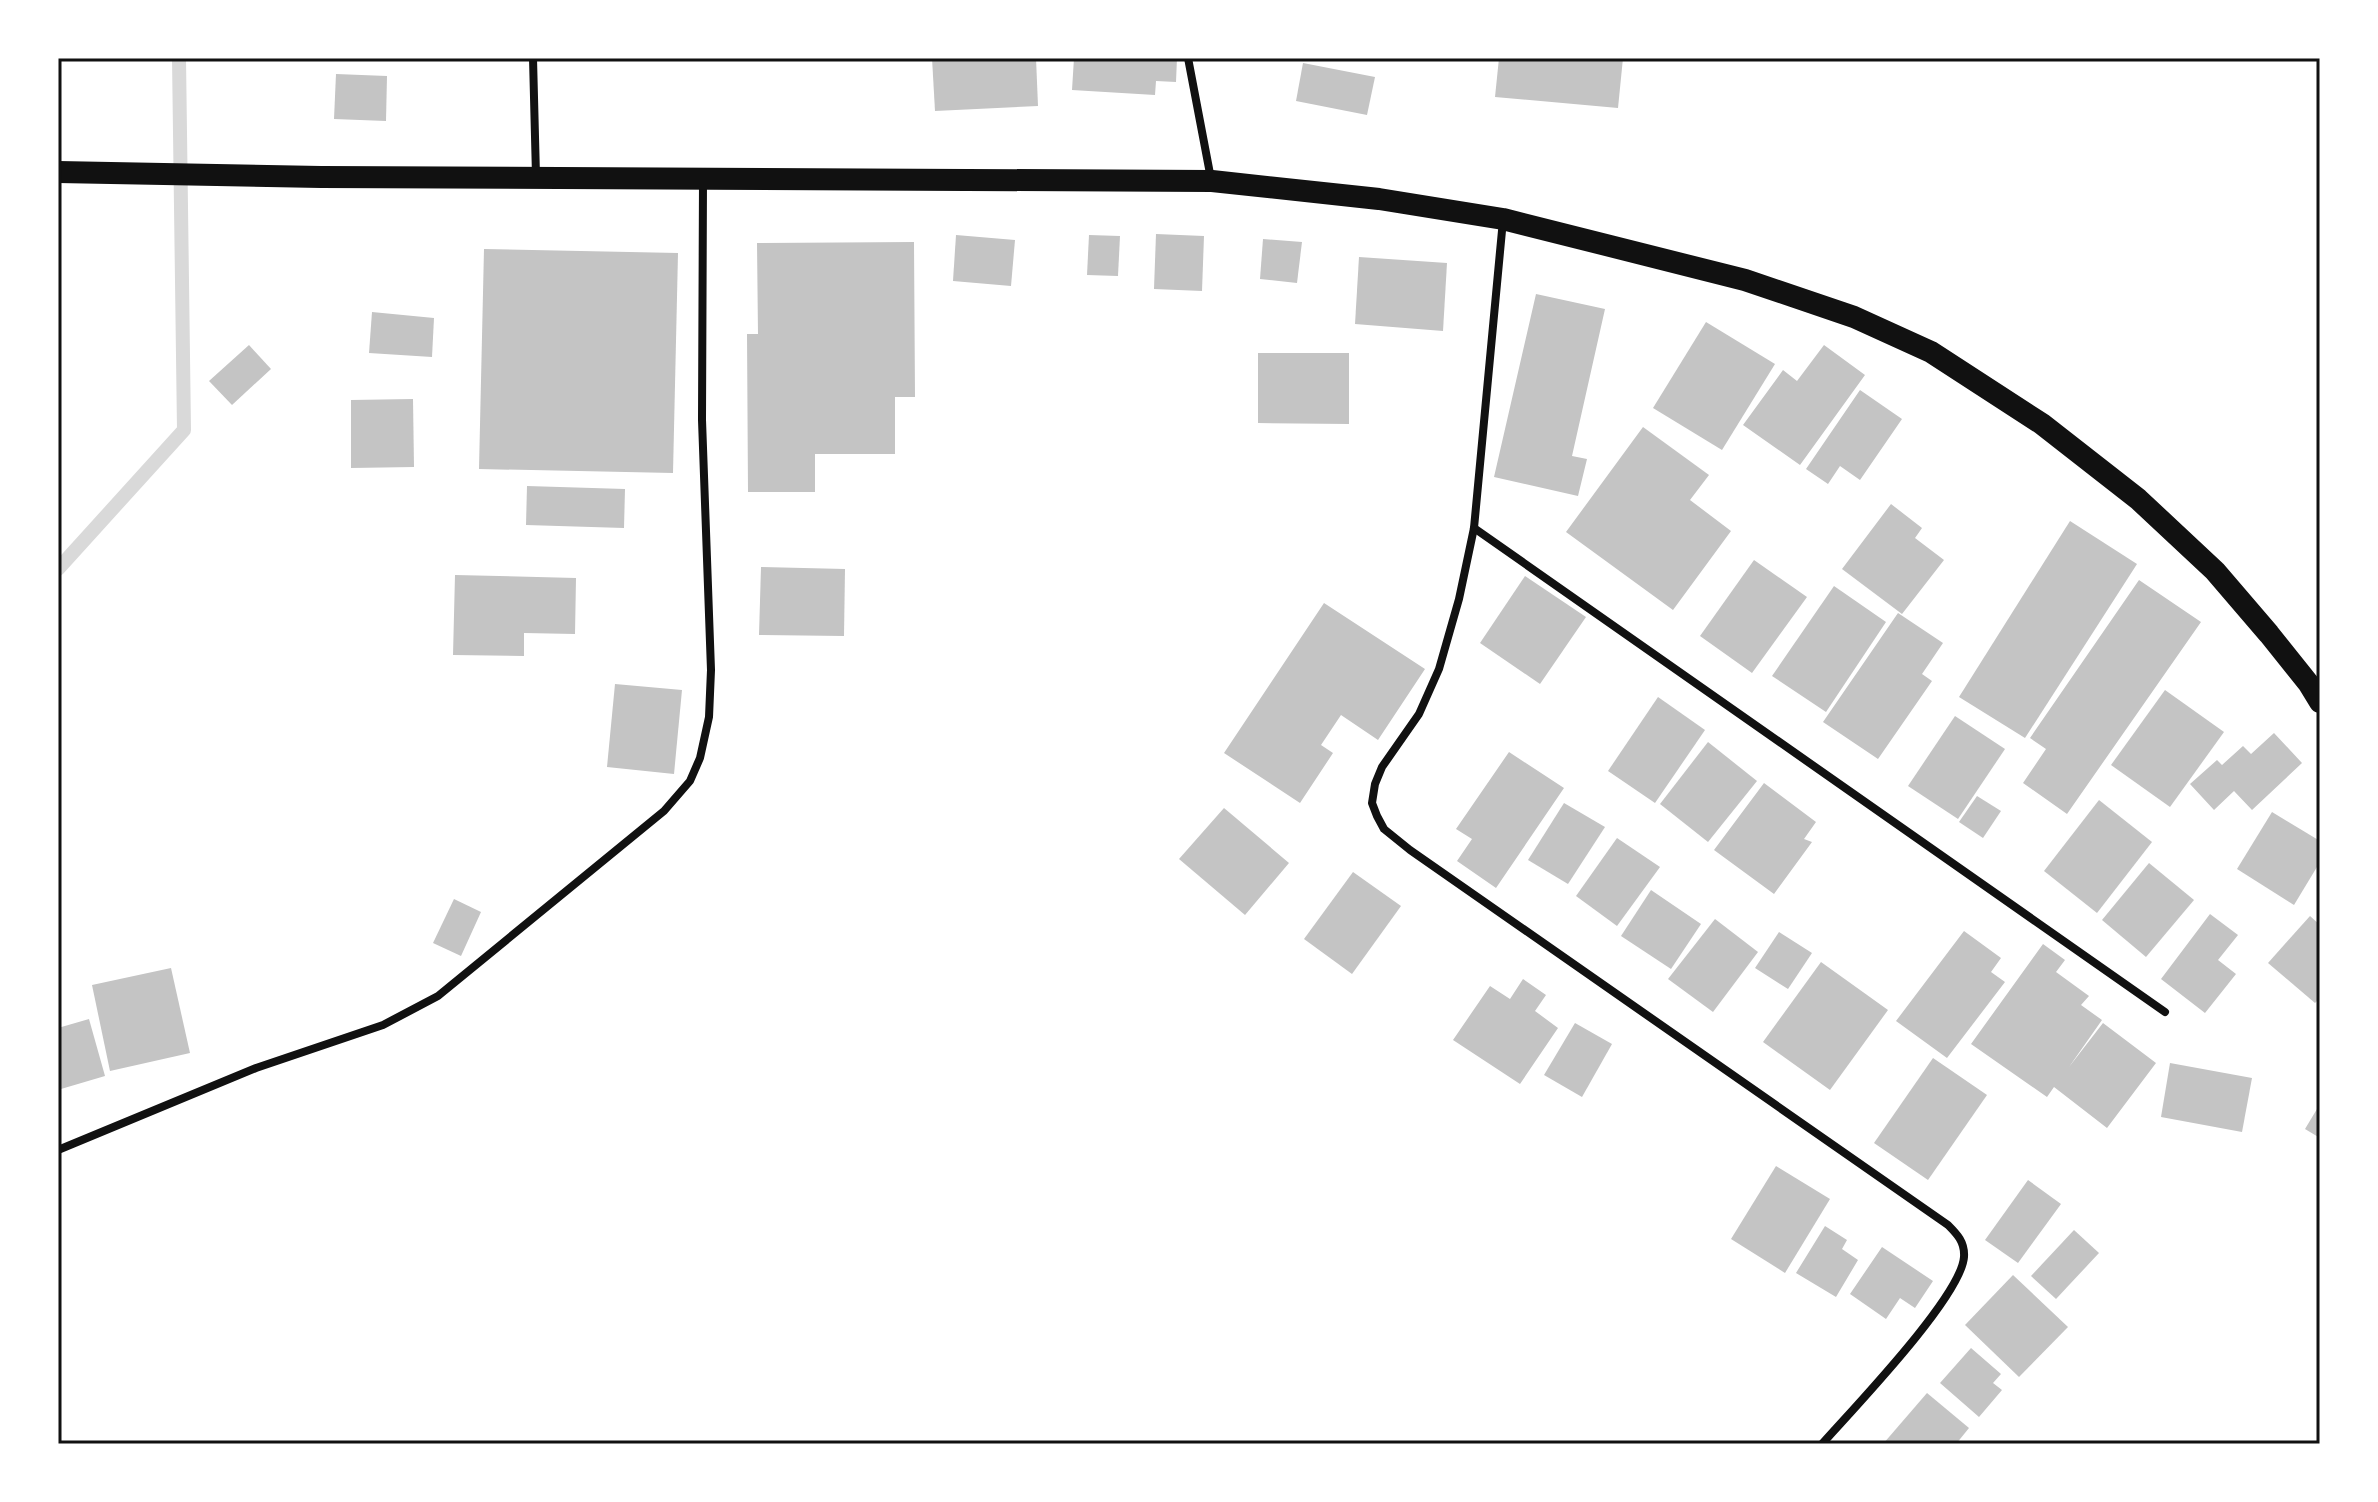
<svg xmlns="http://www.w3.org/2000/svg" width="2378" height="1502" font-family="Cabin,sans-serif">
<rect width="100%" height="100%" fill="#fff"/>
<g fill="none" stroke-linecap="round" stroke-linejoin="round">
<polyline stroke="#d9d9d9" stroke-width="14" points="58,569 184,430 179,58"/>
</g>
<g fill="#c4c4c4">
<polygon points="932,58 1036,58 1038,106 935,111"/>
<polygon points="1074,58 1177,58 1176,82 1156,81 1155,95 1072,90"/>
<polygon points="1499,58 1623,58 1618,108 1495,97"/>
<polygon points="1303,63 1375,77 1367,115 1296,101"/>
<polygon points="336,74 387,76 386,121 334,119"/>
<polygon points="1156,234 1204,236 1202,291 1154,289"/>
<polygon points="956,235 1015,240 1011,286 953,281"/>
<polygon points="1089,235 1120,236 1118,276 1087,275"/>
<polygon points="1263,239 1302,242 1297,283 1260,279"/>
<polygon points="914,242 915,397 895,397 895,454 815,454 815,492 748,492 747,334 758,334 757,243"/>
<polygon points="484,249 678,253 673,473 479,469"/>
<polygon points="1359,257 1447,263 1443,331 1355,324"/>
<polygon points="1536,294 1605,309 1572,456 1587,459 1578,496 1494,477"/>
<polygon points="372,312 434,318 432,357 369,353"/>
<polygon points="1706,322 1775,364 1722,450 1653,408"/>
<polygon points="249,345 271,369 232,405 209,381"/>
<polygon points="1824,345 1865,375 1800,465 1743,425 1783,370 1797,381"/>
<polygon points="1258,353 1349,353 1349,424 1258,423"/>
<polygon points="1860,390 1902,419 1860,480 1840,466 1828,484 1806,469"/>
<polygon points="413,399 414,467 351,468 351,400"/>
<polygon points="1643,427 1709,475 1690,500 1731,531 1673,610 1566,532"/>
<polygon points="527,486 625,489 624,528 526,525"/>
<polygon points="1891,504 1922,528 1915,538 1944,560 1902,614 1842,569"/>
<polygon points="2070,521 2137,564 2025,738 1959,697"/>
<polygon points="1754,560 1807,597 1752,673 1700,636"/>
<polygon points="761,567 845,569 844,636 759,635"/>
<polygon points="455,575 576,578 575,634 524,633 524,656 453,655"/>
<polygon points="1525,576 1586,617 1540,684 1480,643"/>
<polygon points="2139,580 2201,622 2067,814 2023,783 2046,749 2030,738"/>
<polygon points="1834,586 1886,622 1826,712 1772,676"/>
<polygon points="1324,603 1425,669 1378,740 1341,715 1321,745 1333,753 1300,803 1224,753"/>
<polygon points="1898,613 1943,643 1922,674 1932,681 1878,759 1823,722"/>
<polygon points="615,684 682,690 674,774 607,767"/>
<polygon points="2165,690 2224,732 2170,807 2111,765"/>
<polygon points="1658,697 1705,730 1655,803 1608,771"/>
<polygon points="1955,716 2005,749 1958,819 1908,786"/>
<polygon points="2274,733 2302,763 2252,810 2234,791 2214,810 2190,784 2217,760 2222,765 2243,746 2251,754"/>
<polygon points="1708,742 1757,781 1708,842 1660,804"/>
<polygon points="1509,752 1564,788 1496,888 1457,861 1472,839 1456,829"/>
<polygon points="1764,783 1816,822 1804,839 1812,842 1774,894 1714,850"/>
<polygon points="1977,796 2001,811 1983,838 1959,822"/>
<polygon points="2099,800 2152,842 2097,913 2044,871"/>
<polygon points="1564,803 1605,827 1568,884 1528,860"/>
<polygon points="1224,808 1289,863 1245,915 1179,859"/>
<polygon points="2272,812 2320,841 2320,862 2294,905 2237,869"/>
<polygon points="1617,838 1660,867 1617,926 1576,896"/>
<polygon points="2149,863 2194,900 2146,957 2102,920"/>
<polygon points="1353,872 1401,906 1352,974 1304,939"/>
<polygon points="1651,890 1701,924 1671,969 1621,936"/>
<polygon points="454,899 481,912 461,956 433,943"/>
<polygon points="2210,914 2238,935 2218,960 2236,974 2205,1013 2161,979"/>
<polygon points="2310,916 2320,925 2320,998 2315,1003 2268,963"/>
<polygon points="1715,919 1758,952 1713,1012 1668,979"/>
<polygon points="1964,931 2001,958 1991,972 2005,982 1947,1058 1896,1021"/>
<polygon points="1779,932 1812,953 1788,989 1755,968"/>
<polygon points="2043,944 2065,960 2056,972 2089,996 2081,1005 2102,1020 2069,1067 2103,1023 2156,1063 2107,1128 2054,1087 2047,1097 1971,1044"/>
<polygon points="1821,962 1888,1010 1830,1090 1763,1042"/>
<polygon points="171,968 190,1053 110,1071 92,985"/>
<polygon points="1523,979 1546,995 1535,1011 1558,1028 1520,1084 1453,1040 1490,986 1510,999"/>
<polygon points="89,1019 105,1076 61,1089 58,1080 58,1028"/>
<polygon points="1575,1023 1612,1044 1582,1097 1544,1075"/>
<polygon points="1933,1058 1987,1095 1928,1180 1874,1143"/>
<polygon points="2170,1063 2252,1078 2242,1132 2161,1117"/>
<polygon points="2320,1104 2320,1138 2305,1129"/>
<polygon points="1776,1166 1830,1199 1785,1273 1731,1239"/>
<polygon points="2028,1180 2061,1204 2018,1263 1985,1240"/>
<polygon points="1825,1226 1847,1240 1842,1249 1858,1260 1836,1297 1796,1273"/>
<polygon points="2074,1230 2099,1253 2056,1299 2031,1276"/>
<polygon points="1882,1247 1933,1281 1915,1308 1900,1298 1886,1319 1850,1294"/>
<polygon points="2013,1275 2068,1327 2019,1377 1965,1325"/>
<polygon points="1971,1348 2001,1374 1993,1383 2002,1390 1979,1417 1940,1383"/>
<polygon points="1927,1393 1969,1428 1956,1444 1883,1444"/>
</g>
<g fill="none" stroke-linecap="round" stroke-linejoin="round">
<g stroke="#111" stroke-width="8">
<polyline points="533,58 536,176"/>
<polyline points="1188,58 1211,179"/>
<path d="M1503,220L1474,528L1459,599L1439,669L1419,714L1382,767L1375,784L1372,803L1377,816L1384,829L1410,850L1948,1225C1957,1234 1965,1242 1964,1257C1961,1297 1852,1410 1822,1444"/>
<polyline points="1474,528 2165,1012"/>
<polyline points="58,1150 256,1068 383,1025 438,996 664,811 690,781 700,758 709,717 711,670 702,420 703,181"/>
</g>
<polyline stroke="#111" stroke-width="22" points="58,172 321,177 1212,181 1379,199 1503,219 1745,280 1854,317 1931,352 2042,424 2138,499 2215,571 2269,634 2309,684 2320,702"/>
</g>
<rect width="2378" height="1502" fill="none" stroke="#ffffff" stroke-width="120"/>
<rect x="60" y="60" width="2258" height="1382" fill="none" stroke="#111" stroke-width="3"/>
</svg>
